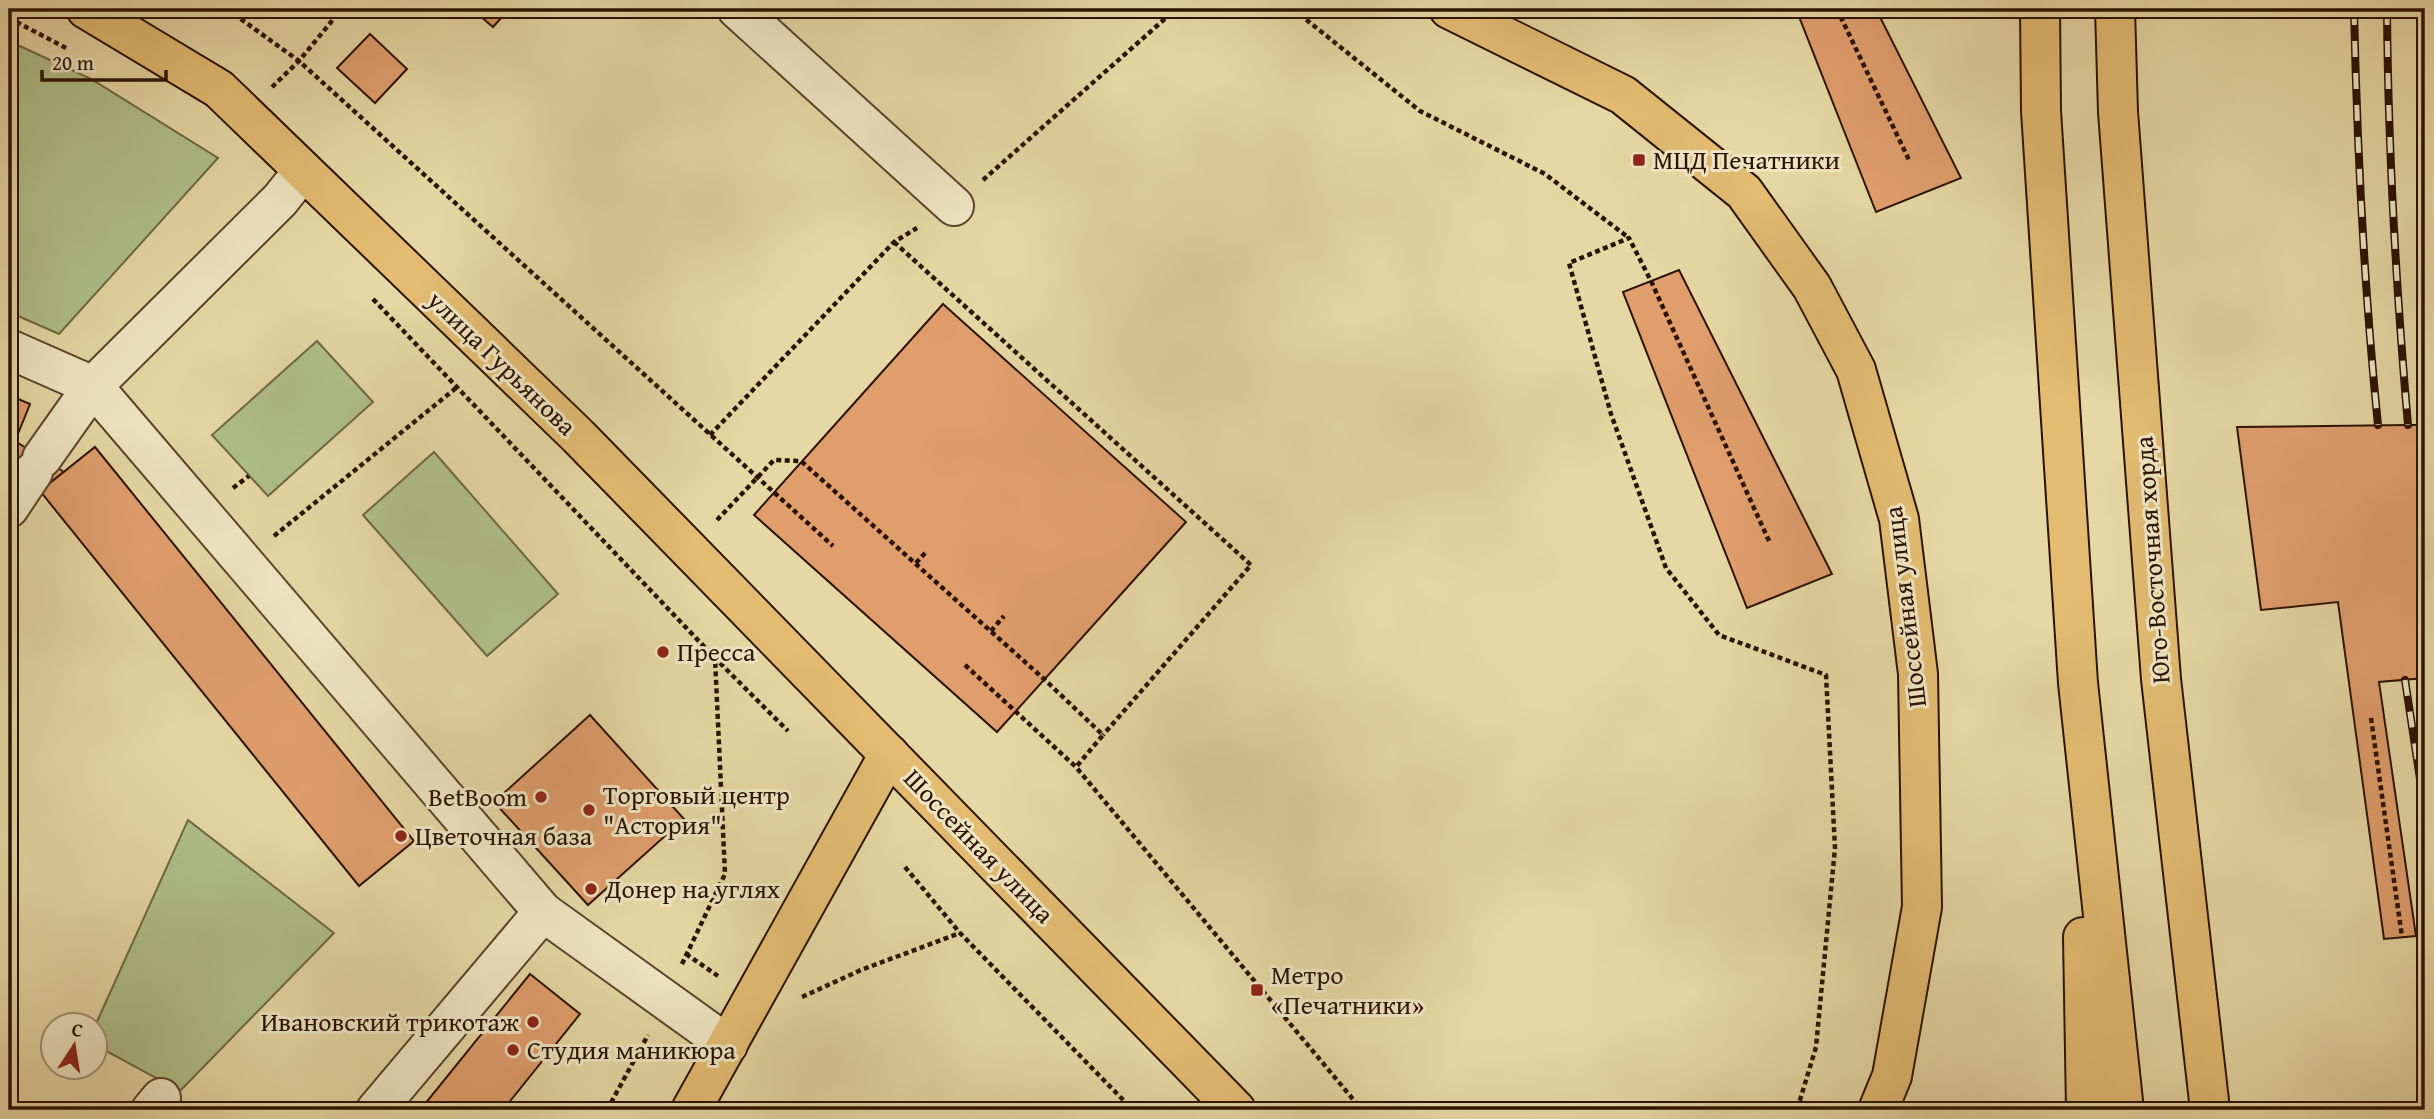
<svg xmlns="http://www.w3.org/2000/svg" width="2434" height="1119" font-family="'Gentium Book Plus',serif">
<rect width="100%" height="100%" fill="#e6d8a4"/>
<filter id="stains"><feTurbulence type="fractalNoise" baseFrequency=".00286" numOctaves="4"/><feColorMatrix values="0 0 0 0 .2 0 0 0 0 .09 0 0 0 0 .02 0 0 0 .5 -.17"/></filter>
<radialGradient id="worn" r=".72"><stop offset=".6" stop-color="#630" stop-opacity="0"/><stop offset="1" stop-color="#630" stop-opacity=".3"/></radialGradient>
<g fill="#b0c08a" stroke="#6e6946" stroke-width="2">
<polygon points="9,41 91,79 218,158 59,334 9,312"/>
<polygon points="317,341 373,402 268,496 212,435"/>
<polygon points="434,452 558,594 487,656 363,515"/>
<polygon points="188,820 334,933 180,1091 95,1045 95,1026"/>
</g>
<g fill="#e19e6d" stroke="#2b1203" stroke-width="2">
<polygon points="472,9 509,9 493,27"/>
<polygon points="1796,9 1876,9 1961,178 1876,212"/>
<polygon points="370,34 407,69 375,103 337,68"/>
<polygon points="1679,270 1832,574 1747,608 1623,292"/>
<polygon points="943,304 1186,522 997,732 754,515"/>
<polygon points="9,395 30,404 9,456"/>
<polygon points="2408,425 2425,425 2425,678 2379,682 2416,936 2384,939 2338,602 2261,610 2237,427"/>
<polygon points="15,441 64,472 51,482 9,457"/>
<polygon points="95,447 414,841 359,886 40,491"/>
<polygon points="590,715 684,819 588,905 494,802"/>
<polygon points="530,974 580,1014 503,1110 420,1110"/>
</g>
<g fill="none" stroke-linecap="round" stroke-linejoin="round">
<defs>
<g id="minor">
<polyline points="737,9 954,206"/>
<polyline points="9,349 93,386 543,912 376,1110"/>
<polyline points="42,458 93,386 280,200 303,171"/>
<polyline points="9,508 33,472"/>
<polyline points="543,912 728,1045"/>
<polyline points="151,1110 161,1098"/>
</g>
<g id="major">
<polyline points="86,9 219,89 578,436 1236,1110"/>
<polyline points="1449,9 1623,95 1744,192 1812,287 1856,370 1899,519 1918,674 1922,907 1892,1076 1878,1110"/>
<polyline points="2040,9 2041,111 2078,683 2124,1110"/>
<polyline points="2115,9 2118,112 2161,679 2210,1110"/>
<polyline points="2083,937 2086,1110"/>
<polyline points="691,1110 889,754"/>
</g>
</defs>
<use href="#minor" stroke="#5a442b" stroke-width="42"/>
<use href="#major" stroke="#2b1203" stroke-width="42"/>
<g stroke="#2b1203" stroke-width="4.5" stroke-dasharray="5 3.5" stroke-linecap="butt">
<polyline points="227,9 299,61 833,546"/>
<polyline points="1293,9 1420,111 1545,174 1629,238"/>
<polyline points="1837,9 1909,160"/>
<polyline points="9,18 66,48"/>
<polyline points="272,87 299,61 336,16 327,9"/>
<polyline points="983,180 1176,9"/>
<polyline points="894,242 1251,565 1103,735"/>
<polyline points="373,299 715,658"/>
<polyline points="710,435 894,242 917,228"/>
<polyline points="233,488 249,476"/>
<polyline points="717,520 774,460 801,461 1044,679 1103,735 1076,767"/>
<polyline points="274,536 456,388"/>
<polyline points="1769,541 1651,281 1629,238 1569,263 1611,414 1666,568 1719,635 1826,675 1835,848 1816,1047 1797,1110"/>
<polyline points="916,563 926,552"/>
<polyline points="991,631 1004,616"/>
<polyline points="965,665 1076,767 1362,1110"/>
<polyline points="2371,718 2402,937"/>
<polyline points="905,867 960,933 1133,1110"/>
<polyline points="686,954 718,976"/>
<polyline points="682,964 725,874 715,658 788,731"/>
<polyline points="802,997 861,970 960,933"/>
<polyline points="607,1110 648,1035"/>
</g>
<use href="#minor" stroke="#efe6c4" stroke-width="38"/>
<use href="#major" stroke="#e3bc72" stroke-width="38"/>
<defs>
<g id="rail">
<path d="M2354,9C2357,148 2364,287 2378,425"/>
<path d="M2387,9C2388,148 2396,287 2408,425"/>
<polyline points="2405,680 2425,812"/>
</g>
</defs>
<use href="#rail" stroke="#2b1203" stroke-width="8"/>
<use href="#rail" stroke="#efe6c4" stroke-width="5" stroke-dasharray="16" stroke-linecap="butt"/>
</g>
<g fill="#8f2418" stroke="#efe6c4" stroke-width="2.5">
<rect x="1632" y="153" width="14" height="14" rx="3.5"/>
<circle cx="663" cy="652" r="7"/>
<circle cx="541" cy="797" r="7"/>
<circle cx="589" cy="810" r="7"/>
<circle cx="401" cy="836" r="7"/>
<circle cx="591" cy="889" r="7"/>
<rect x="1250" y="983" width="14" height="14" rx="3.5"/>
<circle cx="533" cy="1022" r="7"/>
<circle cx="513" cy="1050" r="7"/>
</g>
<g text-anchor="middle" stroke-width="6" stroke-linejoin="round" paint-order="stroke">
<g font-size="26" fill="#2b1203" stroke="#efe6c4" text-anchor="start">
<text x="1653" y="169">МЦД Печатники</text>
<text x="677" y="661">Пресса</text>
<text x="603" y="804">Торговый центр<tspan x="603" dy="30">"Астория"</tspan></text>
<text x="527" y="806" text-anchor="end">BetBoom</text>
<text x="415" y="845">Цветочная база</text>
<text x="605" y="898">Донер на углях</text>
<text x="1271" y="984">Метро<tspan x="1271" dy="30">«Печатники»</tspan></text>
<text x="519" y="1031" text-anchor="end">Ивановский трикотаж</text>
<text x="527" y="1059">Студия маникюра</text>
</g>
<g font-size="26" fill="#2b1203" stroke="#efe6c4">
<text transform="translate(502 363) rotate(44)" y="9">улица Гурьянова</text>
<text transform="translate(2152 560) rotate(-94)" y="9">Юго-Восточная хорда</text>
<text transform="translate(1905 607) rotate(-97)" y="9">Шоссейная улица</text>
<text transform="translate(979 846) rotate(46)" y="9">Шоссейная улица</text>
</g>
</g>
<rect width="2434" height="1119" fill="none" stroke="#e6d8a4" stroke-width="35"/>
<rect x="10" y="10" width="2413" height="1098" fill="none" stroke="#2b1203" stroke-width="3.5"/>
<rect x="18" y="18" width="2399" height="1084" fill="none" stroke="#2b1203" stroke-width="2"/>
<g transform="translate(74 1046) rotate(12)"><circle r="33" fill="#efe6c4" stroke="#a19177" stroke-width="2"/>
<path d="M0-5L12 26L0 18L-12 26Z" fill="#8f2418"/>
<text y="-10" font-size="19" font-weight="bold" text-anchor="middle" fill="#2b1203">С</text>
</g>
<path d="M42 70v10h124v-10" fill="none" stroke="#2b1203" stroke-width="3.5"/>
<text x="52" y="70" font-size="21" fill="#2b1203" stroke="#efe6c4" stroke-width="5" paint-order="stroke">20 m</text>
<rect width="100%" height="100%" filter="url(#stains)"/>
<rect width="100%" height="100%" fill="url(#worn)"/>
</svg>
